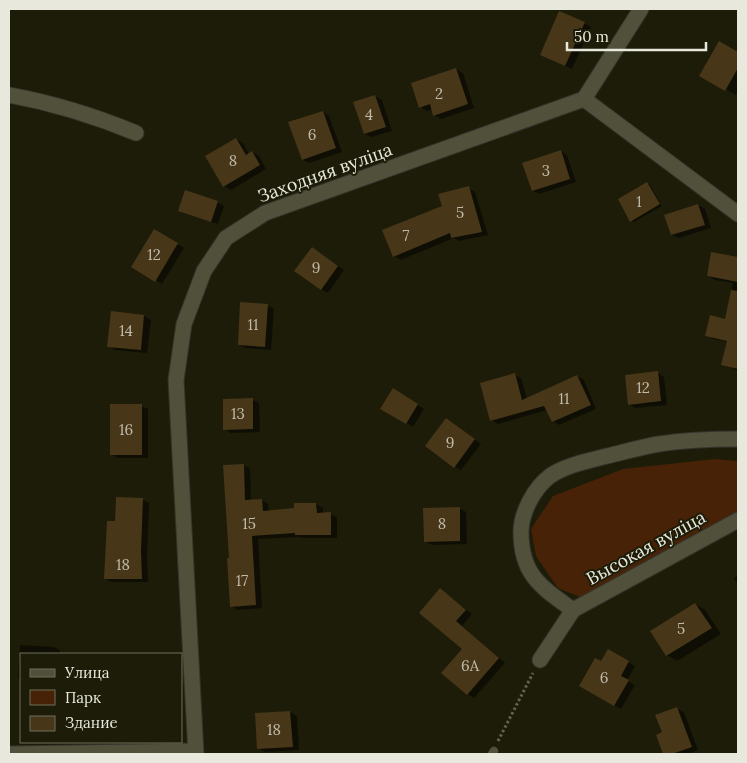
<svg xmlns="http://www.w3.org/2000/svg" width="747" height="763" font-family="Lora,serif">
<rect width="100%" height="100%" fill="#1c1c09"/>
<polygon fill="#482207" points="715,459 738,461 738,521 595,603 558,588 536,556 531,529 553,496 623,469"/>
<g fill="#0007">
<polygon points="584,23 591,27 572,69 548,58"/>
<polygon points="719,43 738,54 738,91 736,95 701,75"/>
<polygon points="456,69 463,73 474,108 441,119 434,115 432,109 427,111 420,107"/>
<polygon points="375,96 382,100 392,131 371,137 365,134"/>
<polygon points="323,112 329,116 342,152 309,163 303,160"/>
<polygon points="236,139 243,143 249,154 252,152 259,156 266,169 231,190 224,186"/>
<polygon points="561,151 567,155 576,182 539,194 533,191"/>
<polygon points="647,183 650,185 662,206 634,222 631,221"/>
<polygon points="469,188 475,192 488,235 459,241 454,238 401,260 394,256 443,207"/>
<polygon points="217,202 224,206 218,224 186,214 179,210"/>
<polygon points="698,205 705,209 711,228 679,238 672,235"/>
<polygon points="154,230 184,248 162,284 132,266"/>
<polygon points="318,252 344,270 328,293 321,289"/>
<polygon points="712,253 738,258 738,371 722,364 728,342 713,339 707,335 726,320 733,283 715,280 708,276"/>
<polygon points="267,305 274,309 271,350 246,348 239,345"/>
<polygon points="112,313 144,316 151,320 147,353 115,350 108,346"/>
<polygon points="658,373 664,377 667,405 635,408 629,404"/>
<polygon points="514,375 521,378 527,399 577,376 584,380 596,409 559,425 553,421 547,410 498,424 491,420"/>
<polygon points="393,390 424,409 413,427 382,408"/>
<polygon points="253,400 259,403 260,432 231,433 224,429"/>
<polygon points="141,406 148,409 148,458 118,458 111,454"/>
<polygon points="453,423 481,444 461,470 455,467"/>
<polygon points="244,465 250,469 251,501 262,500 268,504 269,512 295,509 316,504 323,508 323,514 330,514 337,517 337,538 302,538 299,537 258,539 262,608 238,610 231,606 231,559"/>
<polygon points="143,500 149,503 147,556 148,582 112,582 105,579 117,523"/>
<polygon points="459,508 466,512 467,544 432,545 425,541"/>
<polygon points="738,575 738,585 734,578"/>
<polygon points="440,589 472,614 462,626 505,663 474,698 467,694 463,649"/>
<polygon points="695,604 705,610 721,634 677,661 667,655"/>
<polygon points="20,645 54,647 60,650 60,654 21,654 21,679 18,678"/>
<polygon points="609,651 635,666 627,681 635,685 621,709 580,686 602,663"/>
<polygon points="677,709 684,712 698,750 687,754 665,754 657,735 663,733"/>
<polygon points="290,712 297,716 299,750 265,752 258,748 256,714"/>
</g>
<g fill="#473618">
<polygon points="559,11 585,22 565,66 540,55"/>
<polygon points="719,41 738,52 738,68 725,91 699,76"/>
<polygon points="456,68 468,104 433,116 430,104 419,108 411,83"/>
<polygon points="375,95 386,127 364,134 353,102"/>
<polygon points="323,111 336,148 302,160 288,122"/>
<polygon points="236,138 246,155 252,151 260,165 223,187 205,156"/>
<polygon points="561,150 570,179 532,191 522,163"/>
<polygon points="647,182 660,204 630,222 618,199"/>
<polygon points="469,186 482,232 451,238 450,233 393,257 382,230 442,206 438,194"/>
<polygon points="185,190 218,201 211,222 178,211"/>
<polygon points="698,204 705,225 671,235 664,215"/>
<polygon points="154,229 178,243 155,282 131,267"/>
<polygon points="312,247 338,266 321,290 294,271"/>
<polygon points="711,252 738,257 738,282 707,276"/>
<polygon points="731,290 738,291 738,369 721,365 727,341 705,336 710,315 725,319"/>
<polygon points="240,302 268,304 265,347 238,345"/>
<polygon points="111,311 144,315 141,350 107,347"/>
<polygon points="658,371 661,401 628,405 625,375"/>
<polygon points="515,373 522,400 577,375 591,405 552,422 544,406 490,421 480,383"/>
<polygon points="393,388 418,404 406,424 380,409"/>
<polygon points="253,398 253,429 223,430 223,399"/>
<rect x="110" y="404" width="32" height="51"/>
<polygon points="446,418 475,439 454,468 425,446"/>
<polygon points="244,464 245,500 262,499 263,511 294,508 294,503 316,503 317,513 331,512 331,535 295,535 295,533 252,536 256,605 230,607 227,558 229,558 223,465"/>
<polygon points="116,497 143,498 141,551 142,579 104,579 107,521 115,521"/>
<polygon points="460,507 460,541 424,542 423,508"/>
<polygon points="440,588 466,610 456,621 499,658 467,695 441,673 462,649 419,613"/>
<polygon points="695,603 712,628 666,656 650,631"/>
<polygon points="608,649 629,661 621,676 629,680 614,706 579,686 595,658 601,661"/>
<polygon points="677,707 692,747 672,754 663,754 656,735 662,732 655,715"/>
<polygon points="290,711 293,747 257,749 255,713"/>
</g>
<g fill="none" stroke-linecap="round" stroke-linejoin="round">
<defs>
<polyline id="lane" points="492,754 494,751"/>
<g id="street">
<path d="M9,95C53,103 95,116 136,133"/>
<polyline points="584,99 641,9"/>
<path d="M738,439C711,439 685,440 659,444C641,447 624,452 607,456C588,461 566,465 550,476C534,488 521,513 521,532C521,575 541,587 573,610L738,520"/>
<polyline points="540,660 573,610"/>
<polyline points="9,754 195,751"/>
<polyline points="196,754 176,380 184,324 204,271 226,238 265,213 584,99 738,214"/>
</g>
</defs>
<use href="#lane" stroke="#34342c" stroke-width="9"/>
<use href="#street" stroke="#34342c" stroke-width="17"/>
<polyline stroke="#626251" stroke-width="3" stroke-dasharray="2.5 2.5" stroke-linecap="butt" points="498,741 533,673"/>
<use href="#lane" stroke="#50503b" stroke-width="8"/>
<use href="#street" stroke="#50503b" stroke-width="15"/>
</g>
<g text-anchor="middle" stroke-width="4" stroke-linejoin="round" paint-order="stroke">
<g font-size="15" fill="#c0bcab">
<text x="439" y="99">2</text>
<text x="369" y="120">4</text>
<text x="312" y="140">6</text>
<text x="233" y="166">8</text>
<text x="546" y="176">3</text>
<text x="639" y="207">1</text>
<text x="460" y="218">5</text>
<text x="406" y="241">7</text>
<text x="154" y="260">12</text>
<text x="316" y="273">9</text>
<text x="253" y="330">11</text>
<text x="126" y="336">14</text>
<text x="643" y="393">12</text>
<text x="564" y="404">11</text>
<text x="238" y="419">13</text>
<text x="126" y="435">16</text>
<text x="450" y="448">9</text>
<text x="249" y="529">15</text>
<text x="442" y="529">8</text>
<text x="123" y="570">18</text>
<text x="242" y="586">17</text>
<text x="681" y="634">5</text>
<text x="470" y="671">6А</text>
<text x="604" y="683">6</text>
<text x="274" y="735">18</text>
</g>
<g font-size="18" fill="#e8e9dc" stroke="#1c1c09">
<text transform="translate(325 173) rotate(-20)" y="6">Заходняя вуліца</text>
<text transform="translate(646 548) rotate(-29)" y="6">Высокая вуліца</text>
</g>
</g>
<rect width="747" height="763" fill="none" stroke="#e8e9dc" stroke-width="20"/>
<rect x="20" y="653" width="162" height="90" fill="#1c1c09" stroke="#6e6e5d"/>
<rect x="30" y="669" width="25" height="8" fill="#50503b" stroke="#6e6e5d"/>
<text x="65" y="678" font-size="15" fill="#e8e9dc">Улица</text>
<rect x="30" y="690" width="25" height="15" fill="#482207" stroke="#6e6e5d"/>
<text x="65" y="703" font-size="15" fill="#e8e9dc">Парк</text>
<rect x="30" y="716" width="25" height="15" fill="#473618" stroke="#6e6e5d"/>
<text x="65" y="728" font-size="15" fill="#e8e9dc">Здание</text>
<path d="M567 42v8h139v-8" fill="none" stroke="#e8e9dc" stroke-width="2.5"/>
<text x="574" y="42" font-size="15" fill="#e8e9dc" stroke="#1c1c09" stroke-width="4" paint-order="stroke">50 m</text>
</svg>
